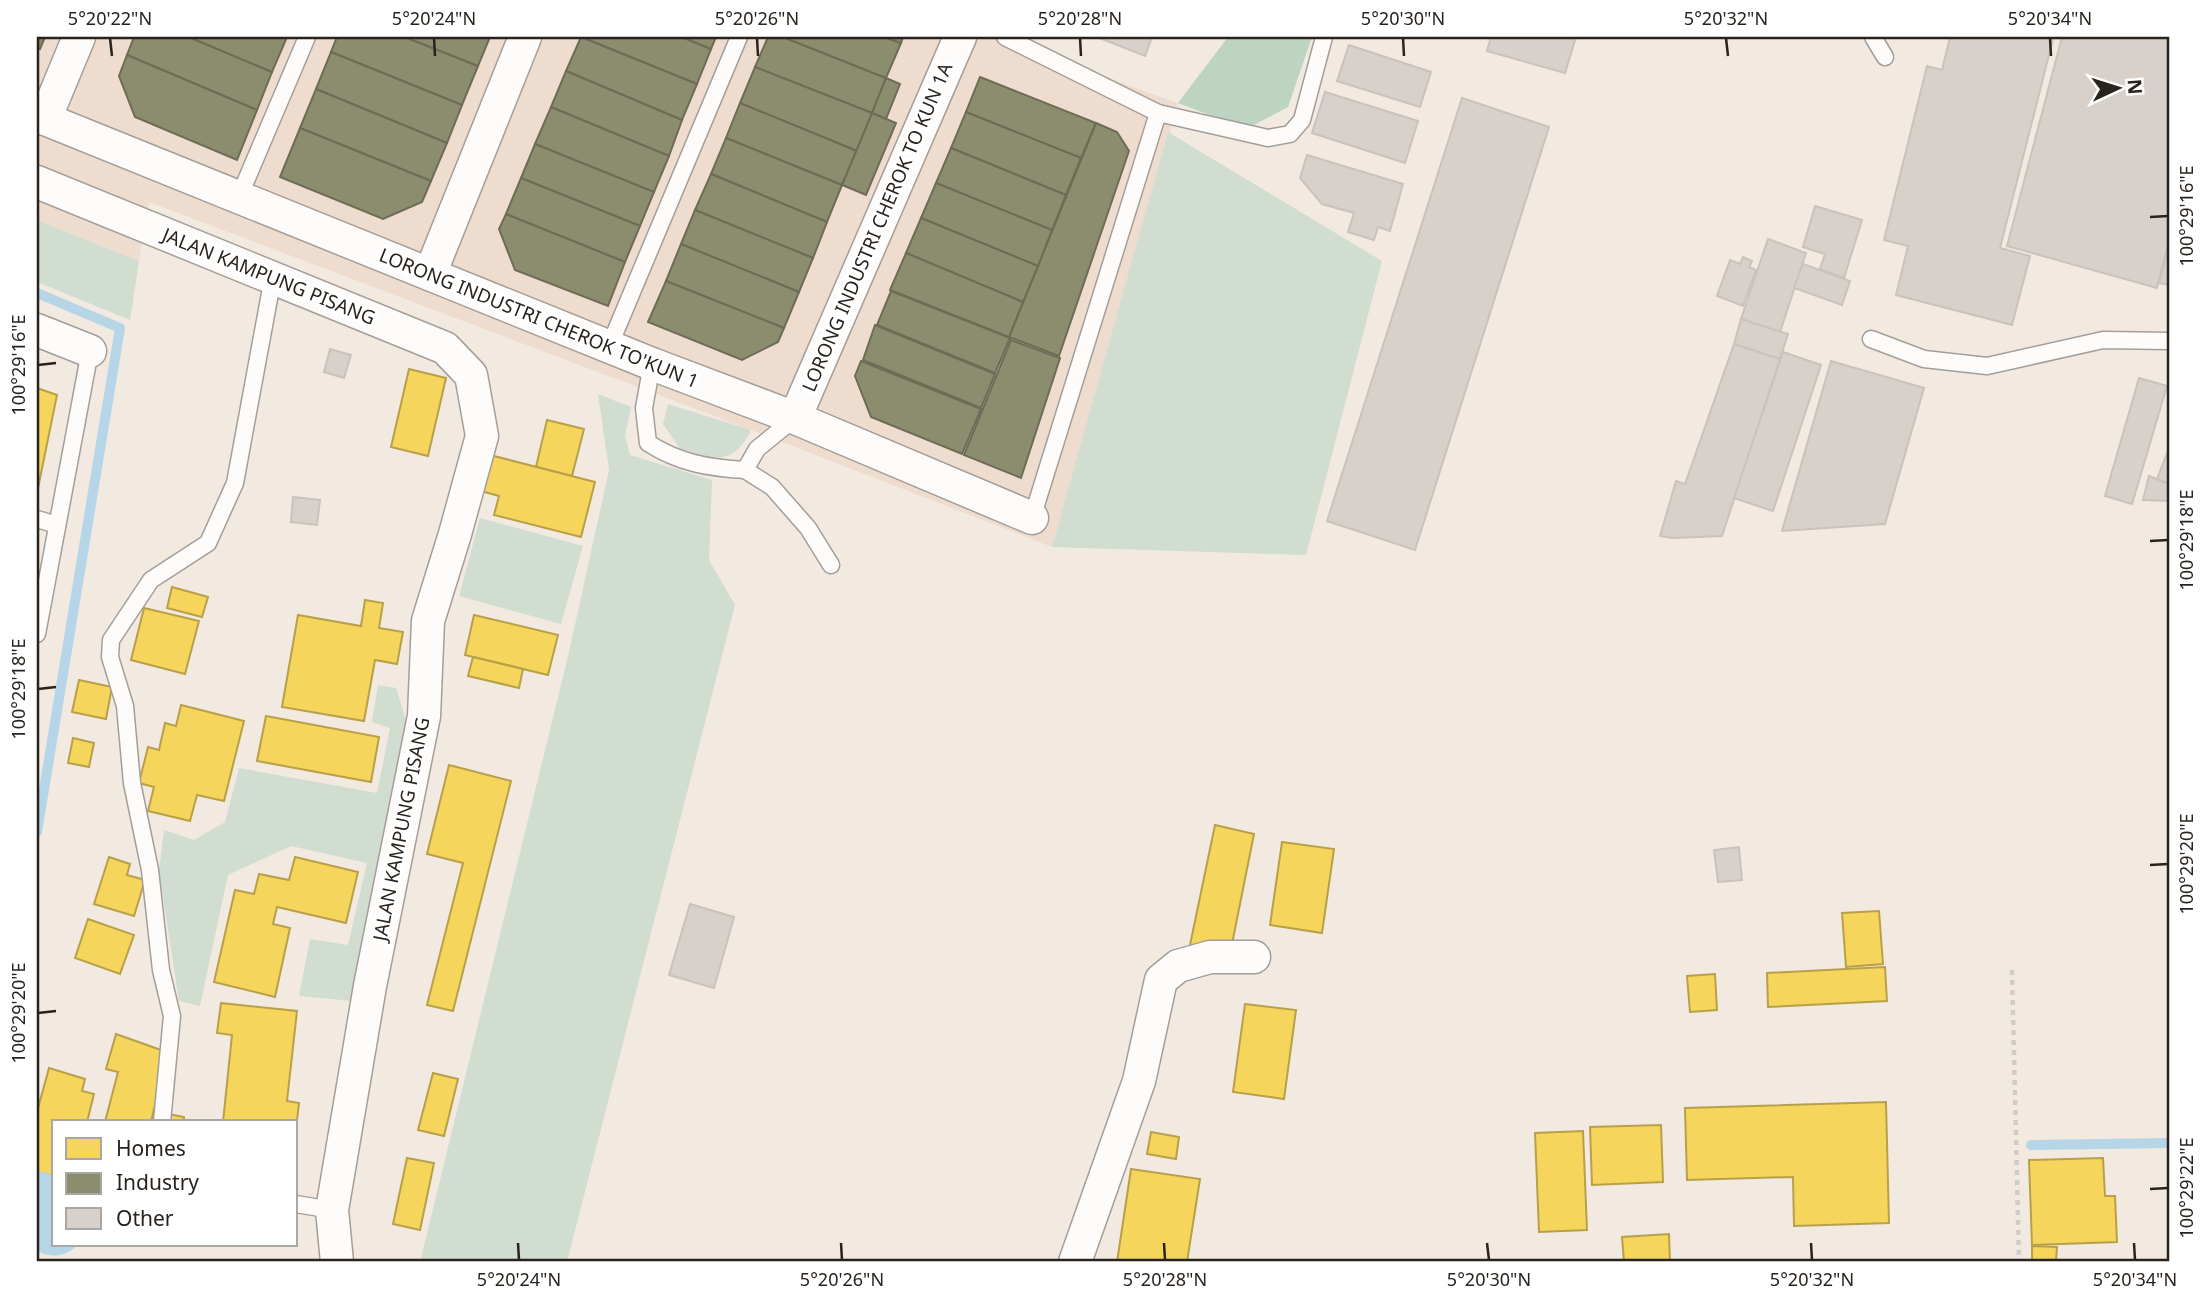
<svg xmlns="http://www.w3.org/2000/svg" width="2206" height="1299" font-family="'Noto Sans',sans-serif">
<rect width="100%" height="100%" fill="#f2e9e1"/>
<polygon fill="#eeddcf" points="37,37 993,37 1178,103 1052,547 751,430 149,202 139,261 37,220"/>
<g fill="#d1ddd1">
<polygon points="1168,132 1382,261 1306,555 1052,547"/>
<polygon points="37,220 139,261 130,320 37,282"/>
<polygon points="598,394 631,407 625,436 630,455 712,480 709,560 735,605 567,1262 420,1262 569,652 609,470"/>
<path d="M668,404L751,430C734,464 717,460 683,453L663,424Z"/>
<polygon points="480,518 583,546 561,624 459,596"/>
<polygon points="378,685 396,688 409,730 353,1001 299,996 310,939 348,945 367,863 291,846 228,875 200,1006 179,1001 159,871 164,830 194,840 225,822 239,768 377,793 390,728 372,722"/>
</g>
<polygon fill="#bdd4c2" points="1228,37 1312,37 1288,107 1254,125 1231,123 1178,103"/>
<g fill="#f6d55c" stroke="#b8a049" stroke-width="2">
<polygon points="409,369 446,378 428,456 391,447"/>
<polygon points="37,388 57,395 37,493"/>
<polygon points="547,420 584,429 572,476 536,467"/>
<polygon points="490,455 595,482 581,537 494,515 499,496 481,491"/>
<polygon points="172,587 208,597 202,617 167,608"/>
<polygon points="365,600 383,603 379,628 403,632 397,664 375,660 364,721 282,707 298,615 361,626"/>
<polygon points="144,608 199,621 185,674 131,660"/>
<polygon points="474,615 558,635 548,675 465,655"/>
<polygon points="473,657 523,669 519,688 468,676"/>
<polygon points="79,680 112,687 106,719 72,712"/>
<polygon points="181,705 244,721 224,801 197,795 190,821 148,811 154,787 139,783 148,747 159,750 165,723 176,726"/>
<polygon points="266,716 379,737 371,782 257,761"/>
<polygon points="73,738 94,743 89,767 68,763"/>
<polygon points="449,765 511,781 453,1011 427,1005 463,863 427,854"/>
<polygon points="1215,825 1254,834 1230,954 1190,945"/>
<polygon points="1282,842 1334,849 1322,933 1270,925"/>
<polygon points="109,857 130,864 127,875 145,880 134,916 94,904"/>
<polygon points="295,857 358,872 346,923 277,907 273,924 290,928 275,997 214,982 235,890 254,894 259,874 289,880"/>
<polygon points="1879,911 1883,964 1846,967 1842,913"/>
<polygon points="88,919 134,935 120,974 75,958"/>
<polygon points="1885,967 1887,1001 1768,1007 1767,973"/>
<polygon points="1715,974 1717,1010 1690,1012 1687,976"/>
<polygon points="221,1003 297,1011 287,1101 299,1103 296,1129 296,1122 223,1122 232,1035 217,1033"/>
<polygon points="1245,1004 1296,1010 1284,1099 1233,1092"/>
<polygon points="116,1034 161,1050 160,1083 151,1122 105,1122 118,1072 106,1069"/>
<polygon points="49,1068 85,1079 82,1091 94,1094 87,1122 54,1122 54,1176 37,1172 37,1112"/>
<polygon points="433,1073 458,1079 444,1136 418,1130"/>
<polygon points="1886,1102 1889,1223 1794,1226 1793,1177 1687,1180 1685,1108"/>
<polygon points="168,1114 184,1117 184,1122 167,1122"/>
<polygon points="1661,1125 1663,1182 1592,1185 1590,1127"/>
<polygon points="1583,1131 1587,1230 1539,1232 1535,1133"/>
<polygon points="1151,1132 1179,1137 1176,1159 1147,1154"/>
<polygon points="407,1158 434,1163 420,1230 393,1224"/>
<polygon points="2103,1158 2105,1196 2115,1196 2117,1242 2032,1245 2029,1160"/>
<polygon points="1131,1169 1200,1179 1187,1262 1117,1262"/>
<polygon points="1669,1234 1670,1262 1624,1262 1622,1237"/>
<polygon points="2032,1246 2057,1247 2056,1262 2032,1262"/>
</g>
<g fill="#8c8c6e" stroke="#6e6c56" stroke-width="2">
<polygon points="37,37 45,37 40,49 37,47"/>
<polygon points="134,37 189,37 272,72 257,110 127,55"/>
<polygon points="189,37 287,37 272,72"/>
<polygon points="337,37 405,37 478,66 462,105 331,52"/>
<polygon points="405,37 490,37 478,66"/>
<polygon points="581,37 682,37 711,49 697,84"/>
<polygon points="581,37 697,84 682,120 566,71"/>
<polygon points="682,37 716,37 711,49"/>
<polygon points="768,37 783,37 886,78 872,113 755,67"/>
<polygon points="783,37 884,37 901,43 886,78"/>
<polygon points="884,37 903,37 901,43"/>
<polygon points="331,52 462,105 447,143 316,89"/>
<polygon points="127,55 257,110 237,160 135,117 119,76"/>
<polygon points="755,67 872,113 857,151 740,103"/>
<polygon points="566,71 682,120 669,156 551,107"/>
<polygon points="980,77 1096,123 1081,158 966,112"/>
<polygon points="886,78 900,84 886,119 872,113"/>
<polygon points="316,89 447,143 431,181 300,128"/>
<polygon points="740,103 857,151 842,185 726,138"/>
<polygon points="551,107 669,156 654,192 535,144"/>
<polygon points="966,112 1081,158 1066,195 951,148"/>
<polygon points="872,113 896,123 866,195 842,185"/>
<polygon points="1096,123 1117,132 1129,151 1059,356 1009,337"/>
<polygon points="300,128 431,181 422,202 383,219 280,177"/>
<polygon points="726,138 842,185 827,222 711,174"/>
<polygon points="535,144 654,192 640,226 521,178"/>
<polygon points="951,148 1066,195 1052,230 936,183"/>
<polygon points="711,174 827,222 813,258 695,210"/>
<polygon points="521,178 640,226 625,262 506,214"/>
<polygon points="936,183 1052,230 1038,266 921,218"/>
<polygon points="695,210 813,258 799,292 681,244"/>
<polygon points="506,214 625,262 608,306 515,270 499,229"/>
<polygon points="921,218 1038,266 1023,302 906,253"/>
<polygon points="681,244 799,292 784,328 666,281"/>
<polygon points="906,253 1023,302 1009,337 890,290"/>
<polygon points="666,281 784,328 778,342 742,360 648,322"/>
<polygon points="891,291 1010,338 995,373 877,325"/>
<polygon points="875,325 995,374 981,408 863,360"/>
<polygon points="1011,340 1060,358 1021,478 964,455"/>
<polygon points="861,361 981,409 962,454 871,417 855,376"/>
</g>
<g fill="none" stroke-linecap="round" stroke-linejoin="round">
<g stroke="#b6d5e6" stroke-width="10">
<polyline points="37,293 120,328 37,832"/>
<polyline points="2031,1145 2169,1143"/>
</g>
<polyline stroke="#b6d5e6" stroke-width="63" points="37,1203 42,1207 54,1224"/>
</g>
<g fill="#d8d0ca" stroke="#cac2bc" stroke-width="2">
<polygon points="1097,37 1152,37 1145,56"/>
<polygon points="1491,37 1576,37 1565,73 1487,51"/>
<polygon points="1950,37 2044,37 2053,39 2000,248 2030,256 2012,325 1896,295 1908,246 1884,240 1927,66 1942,70"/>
<polygon points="2062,37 2169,37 2169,241 2157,288 2007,246"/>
<polygon points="1349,45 1431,72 1420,107 1337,81"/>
<polygon points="1325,92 1418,121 1405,163 1312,133"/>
<polygon points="1462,98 1549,127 1415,550 1327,521"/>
<polygon points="1307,155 1403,184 1390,231 1378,227 1374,240 1348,232 1354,213 1322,204 1300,178"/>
<polygon points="1815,206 1862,220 1844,278 1820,269 1825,254 1803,247"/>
<polygon points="1768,239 1806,253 1780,332 1741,319"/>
<polygon points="2169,245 2169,285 2159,283"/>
<polygon points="1743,257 1752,261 1749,267 1756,270 1743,306 1717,296 1730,260 1740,264"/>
<polygon points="1803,264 1850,281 1842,305 1794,288"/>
<polygon points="1741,319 1788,334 1780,359 1734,344"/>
<polygon points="1734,344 1780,359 1722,536 1672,538 1660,536 1676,481 1685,484"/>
<polygon points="330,349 351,355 344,378 324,372"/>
<polygon points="1783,352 1821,365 1773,511 1734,498"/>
<polygon points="1831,361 1924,388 1885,524 1782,531"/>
<polygon points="2139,378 2167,386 2132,504 2105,496"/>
<polygon points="2169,448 2169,484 2157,479"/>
<polygon points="2149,476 2169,484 2169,501 2143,500"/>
<polygon points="293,497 320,500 317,525 291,522"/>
<polygon points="1739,847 1742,880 1718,882 1714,850"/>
<polygon points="690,904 734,917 714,988 669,975"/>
</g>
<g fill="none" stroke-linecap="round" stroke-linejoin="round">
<defs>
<g id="lane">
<polyline points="1005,37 1158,113 1268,138 1290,134 1302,120 1324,37"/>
<polyline points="1873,37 1885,57"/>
<polyline points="239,197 307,37"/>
<polyline points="1871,339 1924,359 1987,366 2103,340 2169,341"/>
<polyline points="609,347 739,37"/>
<path d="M652,364L644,408L648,443C679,463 709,468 745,470"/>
<polyline points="795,418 757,449 745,470 772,487 808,528 831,565"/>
<polyline points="1032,518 1158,113"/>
<polyline points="37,519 57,525"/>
<polyline points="37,634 90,351"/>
<polyline points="162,1122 172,1016 161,970 150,870 132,783 125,706 110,657 111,640 151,580 208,543 235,483 273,277"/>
<polyline points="296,1204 332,1210"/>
</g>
<g id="street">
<polyline points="45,119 652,364 795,418 1032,518"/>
<polyline points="45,119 79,37"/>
<polyline points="37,182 445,348 471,375 482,436 455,534 428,621 424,716 370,986 332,1210 337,1262"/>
<polyline points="430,274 525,37"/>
<polyline points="37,330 90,351"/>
<polyline points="795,418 960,37"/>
<polyline points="1075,1262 1139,1081 1161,980 1178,966 1210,957 1254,957"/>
</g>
</defs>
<use href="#lane" stroke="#a59e98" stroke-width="19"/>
<use href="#street" stroke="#a59e98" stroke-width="35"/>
<polyline stroke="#cfccca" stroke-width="4.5" stroke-dasharray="5 5" stroke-linecap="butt" points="2012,970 2019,1262"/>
<use href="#lane" stroke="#fdfcfa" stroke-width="16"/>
<use href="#street" stroke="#fdfcfa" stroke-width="32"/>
</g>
<path fill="none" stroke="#29231e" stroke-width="2.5" d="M110,38L112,56M434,38L435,56M757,38L758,56M1080,38L1081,56M1403,38L1404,56M1726,38L1728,56M2050,38L2051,56M2150,217L2168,216M38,365L56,363M2150,541L2168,540M38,689L56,687M2150,865L2168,864M38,1013L56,1011M2150,1189L2168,1188M518,1243L519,1260M841,1243L842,1260M1164,1243L1165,1260M1487,1243L1489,1260M1811,1243L1812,1260M2134,1243L2135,1260"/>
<g text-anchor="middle" stroke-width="7" stroke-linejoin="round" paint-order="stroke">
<g font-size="19" fill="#29231e" stroke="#fff">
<text transform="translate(877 227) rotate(-67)" y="7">LORONG INDUSTRI CHEROK TO KUN 1A</text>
<text transform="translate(269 276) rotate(22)" y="7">JALAN KAMPUNG PISANG</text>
<text transform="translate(539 318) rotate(22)" y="7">LORONG INDUSTRI CHEROK TO'KUN 1</text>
<text transform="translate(401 829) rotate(-79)" y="7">JALAN KAMPUNG PISANG</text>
</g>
</g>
<rect width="2206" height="1299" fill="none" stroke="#ffffff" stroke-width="77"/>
<rect x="52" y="1120" width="245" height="126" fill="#ffffff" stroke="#a9a7a5" stroke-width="2"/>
<rect x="66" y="1138" width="35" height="21" fill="#f6d55c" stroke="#a9a7a5" stroke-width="2"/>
<text x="116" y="1156" font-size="21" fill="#29231e">Homes</text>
<rect x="66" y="1173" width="35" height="21" fill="#8c8c6e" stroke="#a9a7a5" stroke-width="2"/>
<text x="116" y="1190" font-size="21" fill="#29231e">Industry</text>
<rect x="66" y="1208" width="35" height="21" fill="#d8d0ca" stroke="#a9a7a5" stroke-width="2"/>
<text x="116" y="1226" font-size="21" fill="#29231e">Other</text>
<g transform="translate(2118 88) rotate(86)" stroke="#ffffff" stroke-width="5" paint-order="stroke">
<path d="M0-5L12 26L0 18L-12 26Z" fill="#29231e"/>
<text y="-10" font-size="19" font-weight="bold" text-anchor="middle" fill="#29231e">N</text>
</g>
<rect x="38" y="38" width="2130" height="1222" fill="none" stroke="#29231e" stroke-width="2.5"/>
<g font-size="18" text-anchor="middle" fill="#29231e">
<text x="110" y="25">5°20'22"N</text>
<text x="434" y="25">5°20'24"N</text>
<text x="757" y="25">5°20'26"N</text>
<text x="1080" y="25">5°20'28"N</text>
<text x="1403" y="25">5°20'30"N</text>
<text x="1726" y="25">5°20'32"N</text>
<text x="2050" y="25">5°20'34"N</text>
<text transform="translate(2187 216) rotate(-90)" y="6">100°29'16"E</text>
<text transform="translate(19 365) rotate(-90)" y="6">100°29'16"E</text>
<text transform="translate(2187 540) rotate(-90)" y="6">100°29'18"E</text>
<text transform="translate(19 689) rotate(-90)" y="6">100°29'18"E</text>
<text transform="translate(2187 864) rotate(-90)" y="6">100°29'20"E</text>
<text transform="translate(19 1013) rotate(-90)" y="6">100°29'20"E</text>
<text transform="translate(2187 1188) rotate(-90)" y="6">100°29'22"E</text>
<text x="519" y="1286">5°20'24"N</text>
<text x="842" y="1286">5°20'26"N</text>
<text x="1165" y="1286">5°20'28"N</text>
<text x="1489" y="1286">5°20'30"N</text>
<text x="1812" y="1286">5°20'32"N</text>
<text x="2135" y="1286">5°20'34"N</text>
</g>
</svg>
